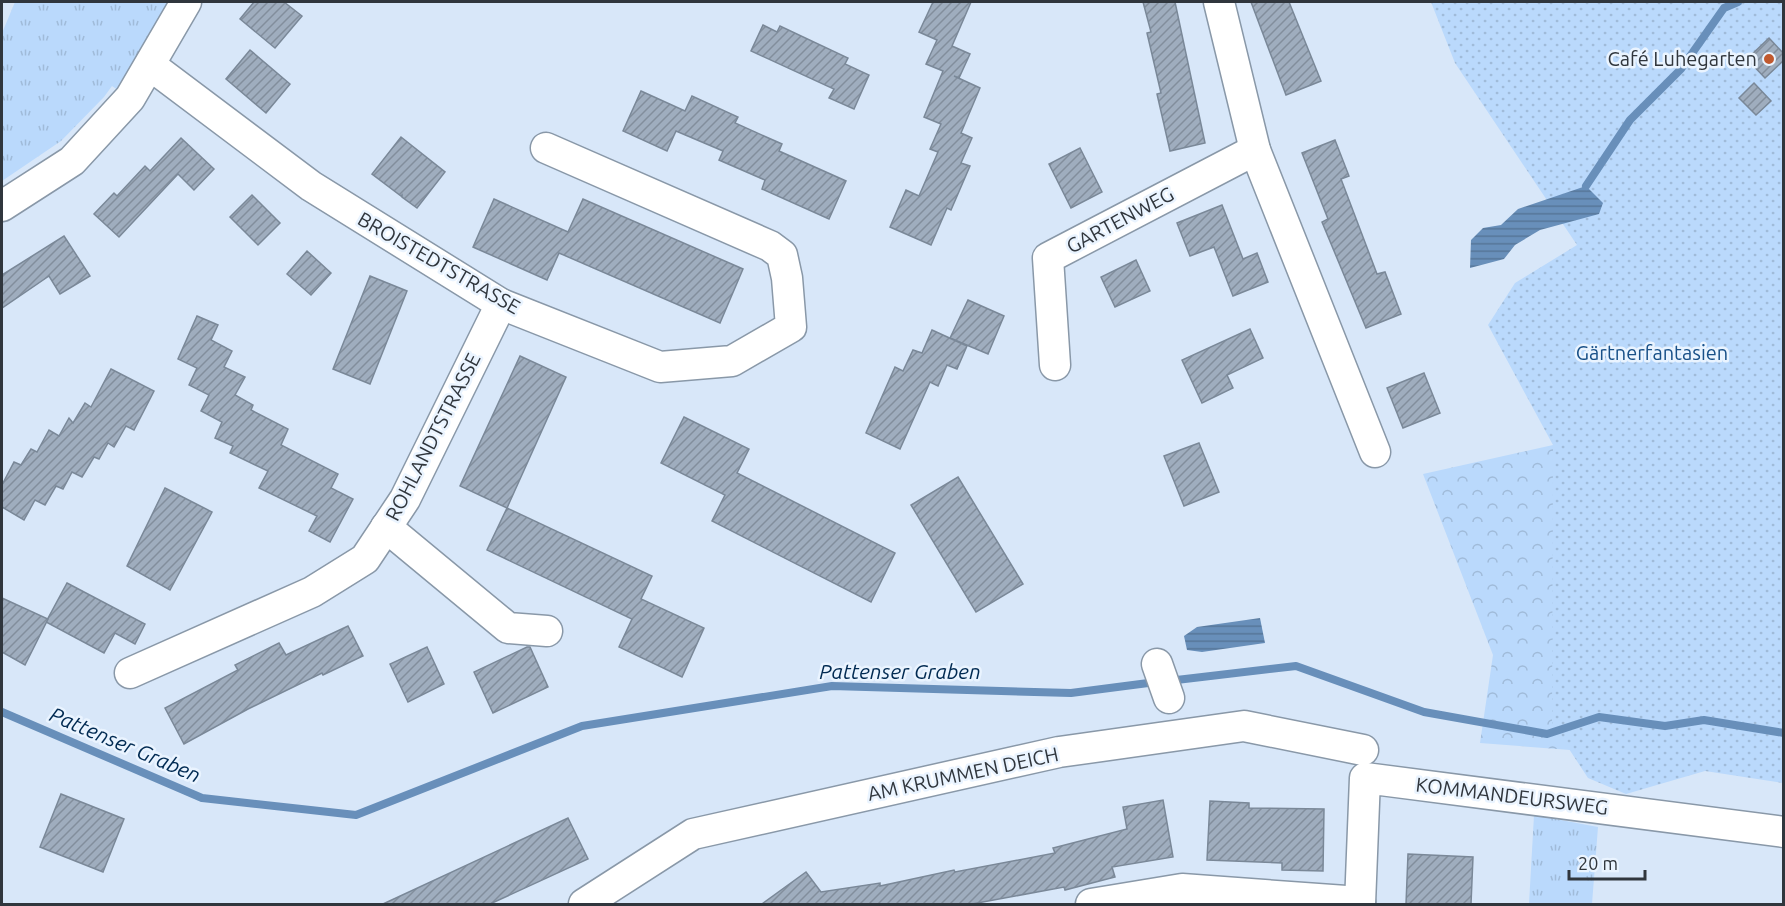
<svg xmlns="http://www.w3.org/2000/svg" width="1785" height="906" font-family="Ubuntu,sans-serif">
<defs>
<pattern id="grass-tufts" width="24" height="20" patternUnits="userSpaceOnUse" patternTransform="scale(1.5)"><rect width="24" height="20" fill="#bad9fc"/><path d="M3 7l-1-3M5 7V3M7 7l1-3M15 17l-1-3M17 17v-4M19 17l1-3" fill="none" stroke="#a0bbd9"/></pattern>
<pattern id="forest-crowns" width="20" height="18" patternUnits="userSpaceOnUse" patternTransform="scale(1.5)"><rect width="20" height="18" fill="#bad9fc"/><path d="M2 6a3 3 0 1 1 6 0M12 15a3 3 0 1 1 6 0" fill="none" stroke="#a0bbd9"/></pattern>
<pattern id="park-dots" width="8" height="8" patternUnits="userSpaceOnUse" patternTransform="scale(1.5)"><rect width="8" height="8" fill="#bad9fc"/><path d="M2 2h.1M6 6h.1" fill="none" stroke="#a0bbd9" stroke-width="1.8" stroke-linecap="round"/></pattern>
<pattern id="water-rules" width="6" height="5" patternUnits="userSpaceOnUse" patternTransform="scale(1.5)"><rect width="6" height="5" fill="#688fba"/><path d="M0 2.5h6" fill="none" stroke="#567698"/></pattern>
<pattern id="building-hatch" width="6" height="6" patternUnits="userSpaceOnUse" patternTransform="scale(1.5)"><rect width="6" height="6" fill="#9fadbe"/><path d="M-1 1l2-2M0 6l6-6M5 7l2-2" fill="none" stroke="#828e9c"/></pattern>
</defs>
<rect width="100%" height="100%" fill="#d8e7f9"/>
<g fill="url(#grass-tufts)">
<polygon points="15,2 186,2 130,98 112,86 104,97 61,141 2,181 2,33"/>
<polygon points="1534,815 1598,827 1592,904 1529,904"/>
</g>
<polygon fill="url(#forest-crowns)" points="1553,445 1570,750 1480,743 1493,655 1423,474"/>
<polygon fill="url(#park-dots)" points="1431,2 1783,2 1783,783 1705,771 1626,794 1588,778 1552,723 1553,445 1488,325 1515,283 1577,245 1455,63"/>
<g fill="url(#water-rules)">
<polygon points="1586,186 1603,203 1599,214 1540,230 1515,245 1504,259 1470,268 1471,240 1483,228 1501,225 1518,209"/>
<polygon points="1260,618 1265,643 1202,652 1187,650 1184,636 1197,627"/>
</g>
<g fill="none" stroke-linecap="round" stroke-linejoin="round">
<g stroke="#688fba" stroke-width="8">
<polyline points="1586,186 1630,120 1681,69 1724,8 1738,2"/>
<polyline points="1168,681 1296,666 1424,712 1547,734 1599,717 1665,726 1704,720 1784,733"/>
<polyline points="2,712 202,798 356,815 582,726 832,686 1071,693 1156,682"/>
</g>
</g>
<g fill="url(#building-hatch)" stroke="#7a8898" stroke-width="1.5">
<polygon points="254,2 284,2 302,16 275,48 240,19"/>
<polygon points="933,2 971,2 952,46 970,54 959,78 954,76 980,88 961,133 972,138 961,163 970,166 951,210 947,208 931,245 890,227 906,190 919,196 938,152 930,149 941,124 924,117 943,71 926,64 937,40 919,32"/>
<polygon points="1143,2 1175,2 1205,143 1170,151 1157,94 1161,93 1147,33 1151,32"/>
<polygon points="1251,2 1289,2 1321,81 1286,95"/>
<polygon points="763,25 777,32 780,26 848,58 845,64 869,75 854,109 829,98 834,89 751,51"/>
<polygon points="1769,38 1784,54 1784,60 1765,78 1747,59"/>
<polygon points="250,50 290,84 266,113 226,79"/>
<polygon points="1754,83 1771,101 1756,115 1739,98"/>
<polygon points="641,91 685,111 692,96 738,117 735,123 782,144 779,151 846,181 829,219 762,189 765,180 719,160 723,151 676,131 667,151 623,131"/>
<polygon points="401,137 445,172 417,208 402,197 402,195 401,196 372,174"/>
<polygon points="181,138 214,169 194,190 178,174 119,237 94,214 114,193 117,196 145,166 150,171"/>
<polygon points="1335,140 1349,176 1341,179 1377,274 1385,272 1401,314 1366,328 1322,222 1328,219 1302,153"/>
<polygon points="1080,148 1102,192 1071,208 1049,164"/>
<polygon points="252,195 280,223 258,245 230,217"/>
<polygon points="494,199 568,232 583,199 743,269 720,323 559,253 547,280 473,247"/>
<polygon points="1222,205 1243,259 1257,253 1268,282 1233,296 1214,247 1190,256 1177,223"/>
<polygon points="64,236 90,276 60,294 49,276 2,308 2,275"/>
<polygon points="307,251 331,273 311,295 287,274"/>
<polygon points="1136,260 1150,291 1115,307 1101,277"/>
<polygon points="370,276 407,291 370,384 333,369"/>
<polygon points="968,300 1004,316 988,354 950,338"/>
<polygon points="197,316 218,325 211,340 232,351 224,367 245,377 235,395 253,405 251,410 288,429 281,445 338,474 331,488 353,499 330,542 309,531 317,516 259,488 268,471 230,453 233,446 215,438 222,422 201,411 209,395 189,385 197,368 178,359"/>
<polygon points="1250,329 1263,358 1227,375 1233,388 1202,403 1182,360"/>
<polygon points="932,330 967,346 957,369 947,365 938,386 930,382 900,449 866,433 895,367 903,371 913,350 922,353"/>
<polygon points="520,356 566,377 507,508 460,486"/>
<polygon points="111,369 154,391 134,430 126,426 114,447 108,443 99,459 94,457 82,477 72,472 63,489 56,486 45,505 35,500 24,520 2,507 2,485 14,462 21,465 31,449 37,452 49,430 59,436 69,418 73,423 85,403 91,407"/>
<polygon points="1424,373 1440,413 1403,428 1387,388"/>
<polygon points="684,417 749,449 737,473 895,553 871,602 712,521 725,495 661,463"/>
<polygon points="1199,443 1219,492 1184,506 1164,456"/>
<polygon points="958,477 1023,584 976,612 911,505"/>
<polygon points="165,488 212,512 170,590 127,566"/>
<polygon points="507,508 652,576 641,599 704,628 682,677 619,647 632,619 487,550"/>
<polygon points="67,583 145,624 135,644 115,633 104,653 46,622"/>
<polygon points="2,598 48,619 25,665 2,652"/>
<polygon points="348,626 363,656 323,675 322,673 248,709 184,744 165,708 238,670 235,665 279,643 286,655"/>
<polygon points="427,647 444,684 408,702 390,664"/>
<polygon points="527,647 530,647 548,687 493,713 474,672"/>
<polygon points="61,794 124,819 103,872 40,847"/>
<polygon points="1163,800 1173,857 1112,867 1115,877 1065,890 1064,887 972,904 762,904 806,872 821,892 880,883 880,886 954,870 955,872 1055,853 1053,848 1127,829 1123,807"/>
<polygon points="1210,801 1249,803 1249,808 1324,809 1323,871 1282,870 1282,863 1207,860"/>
<polygon points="568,818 588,859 490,904 383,904"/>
<polygon points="1408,854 1473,857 1471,904 1406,904"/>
</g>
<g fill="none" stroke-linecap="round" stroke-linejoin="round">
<defs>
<g id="minor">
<polyline points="1219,2 1255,150 1375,452"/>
<polyline points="150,65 311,186 501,304 660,367 732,361 791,327 787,278 782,255 770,246 546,148"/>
<polyline points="2,206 72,161 130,98 186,2"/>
<polyline points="1055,365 1048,258 1255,150"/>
<polyline points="386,527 508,628 547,631"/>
<polyline points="1157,664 1169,698"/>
<polyline points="130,673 312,592 365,559 405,499 501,304"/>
<polyline points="584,904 693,834 1059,752 1244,726 1363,750"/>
<polyline points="1091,904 1182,889 1360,902"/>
<polyline points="1360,904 1365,778 1784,832"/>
</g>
</defs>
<use href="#minor" stroke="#8998a8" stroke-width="33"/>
<use href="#minor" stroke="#fff" stroke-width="30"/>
</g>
<circle fill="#c0592f" stroke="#eaf4ff" stroke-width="2" cx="1769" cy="59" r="6"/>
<g text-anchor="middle" stroke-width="5" stroke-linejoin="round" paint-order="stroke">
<g font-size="20" fill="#30363d" stroke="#eaf4ff" text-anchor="end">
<text x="1757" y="66">Café Luhegarten</text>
</g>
<g font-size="20" fill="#30363d" stroke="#eaf4ff">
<text transform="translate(1120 220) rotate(-28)" y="7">GARTENWEG</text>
<text transform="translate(439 263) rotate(30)" y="7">BROISTEDTSTRASSE</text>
<text transform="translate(433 437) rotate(-63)" y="7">ROHLANDTSTRASSE</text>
<text transform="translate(963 774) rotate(-12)" y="7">AM KRUMMEN DEICH</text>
<text transform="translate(1512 796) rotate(7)" y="7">KOMMANDEURSWEG</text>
</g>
<g font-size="20" fill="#185088" stroke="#eaf4ff">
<text x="1652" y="360">Gärtnerfantasien</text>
</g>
<g font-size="21" font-style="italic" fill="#002a52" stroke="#eaf4ff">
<text x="900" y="679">Pattenser Graben</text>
<text transform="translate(125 745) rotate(23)" y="7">Pattenser Graben</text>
</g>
</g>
<rect width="1785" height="906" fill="none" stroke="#30363d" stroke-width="6"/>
<path d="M1569 870v9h76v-9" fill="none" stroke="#30363d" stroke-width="3"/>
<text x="1578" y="870" font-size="18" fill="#30363d" stroke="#eaf4ff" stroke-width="4.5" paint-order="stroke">20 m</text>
</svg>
